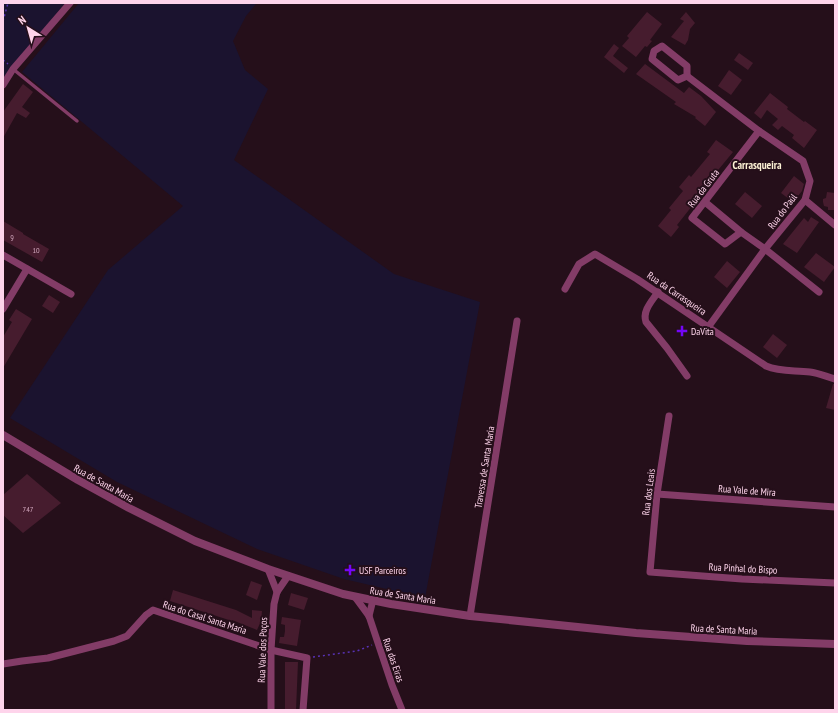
<svg xmlns="http://www.w3.org/2000/svg" width="838" height="713" font-family="'PT Sans Narrow',sans-serif">
<rect width="100%" height="100%" fill="#250f1a"/>
<g fill="#1b132f">
<polygon points="3,3 65,3 3,79"/>
<polygon points="79,3 256,4 246,16 233,41 245,70 268,89 234,160 394,274 480,302 425,598 344,579 257,549 117,482 10,418 108,270 183,206 22,72"/>
</g>
<g fill="#461c2e">
<polygon points="647,12 662,24 650,40 652,41 647,47 645,46 636,57 622,46 629,38 627,36"/>
<polygon points="686,12 695,23 690,29 688,40 685,45 671,37 684,21 680,19"/>
<polygon points="614,44 619,48 613,56 628,68 624,73 604,57"/>
<polygon points="739,53 753,63 748,70 734,60"/>
<polygon points="645,64 684,93 689,87 701,96 716,112 705,126 695,118 696,117 674,104 676,102 636,74"/>
<polygon points="729,70 742,80 731,95 718,86"/>
<polygon points="23,84 33,92 22,107 30,113 26,118 17,113 3,138 3,112"/>
<polygon points="770,93 788,107 787,109 804,122 805,121 817,130 804,148 792,138 794,135 782,126 778,130 772,125 778,119 767,110 761,119 754,113"/>
<polygon points="716,140 733,152 690,204 692,206 677,225 679,227 671,237 658,226 671,210 669,208 683,191 679,187 689,175 691,177 710,154 707,152"/>
<polygon points="794,176 804,184 802,191 793,202 781,193"/>
<polygon points="745,192 762,206 752,218 735,204"/>
<polygon points="827,192 835,193 835,210 828,210 828,207 824,206 823,202 823,199 826,198"/>
<polygon points="811,217 819,222 797,253 783,244 804,218 808,222"/>
<polygon points="3,221 23,233 23,234 49,249 42,262 3,240"/>
<polygon points="816,253 835,267 824,282 804,267"/>
<polygon points="727,261 740,272 727,288 714,277"/>
<polygon points="49,295 60,302 53,313 42,306"/>
<polygon points="16,309 32,319 3,368 3,337 12,322 9,320"/>
<polygon points="773,334 787,345 777,358 763,347"/>
<polygon points="833,384 835,384 835,410 826,408"/>
<polygon points="27,474 61,503 23,533 3,515 3,495"/>
<polygon points="251,581 262,585 257,600 246,595"/>
<polygon points="173,590 236,610 252,618 252,610 262,611 261,621 257,630 232,620 232,621 170,601"/>
<polygon points="291,593 308,598 304,610 288,605"/>
<polygon points="282,617 301,620 297,646 279,643 280,637 284,637 285,631 285,625 281,624"/>
<polygon points="285,662 298,662 296,710 285,710"/>
</g>
<g fill="none" stroke-linecap="round" stroke-linejoin="round">
<g stroke="#5832b4" stroke-width="1.5" stroke-dasharray="2 3" stroke-linecap="butt">
<polyline points="3,21 8,3"/>
<polyline points="3,60 8,64"/>
<polyline points="313,657 357,651 372,645"/>
</g>
<polyline stroke="#833c67" stroke-width="3.5" points="13,69 77,121"/>
<g stroke="#833c67" stroke-width="7">
<polygon points="662,46 687,66 687,76 678,80 652,59 654,51"/>
<polyline points="687,76 759,131 803,161 810,181 805,200 765,249 709,326"/>
<polyline points="3,85 13,69 70,3"/>
<polyline points="759,131 692,218 725,244 741,232 765,249 819,292"/>
<polyline points="805,200 835,225"/>
<polyline points="705,202 741,232"/>
<polyline points="3,255 71,294"/>
<path d="M565,289L579,264L595,254L637,279L766,366C780,372 794,370 810,372C819,373 827,377 835,379"/>
<path d="M658,292C652,301 642,311 646,322L667,348L687,376"/>
<polyline points="3,309 27,269"/>
<polyline points="669,416 657,494 650,572 742,579 835,583"/>
<polyline points="657,494 835,507"/>
<polyline points="268,569 277,592"/>
<polyline points="355,597 369,616 392,685 402,710"/>
<polyline points="369,616 373,600"/>
<polyline points="470,616 517,321"/>
<polyline points="3,664 22,661 48,658 114,641 127,636 146,615 153,610 271,650 307,658 303,710"/>
<polyline points="271,710 271,650 274,604 277,592 288,576"/>
</g>
<polyline stroke="#833c67" stroke-width="8" points="3,435 78,480 129,508 195,541 268,569 343,594 391,604 470,616 636,633 747,641 835,644"/>
</g>
<g fill="#7406f8" stroke="#250f1a" stroke-width="1.5">
<path d="M680 325h4v4h4v4h-4v4h-4v-4h-4v-4h4z"/>
<path d="M348 564h4v4h4v4h-4v4h-4v-4h-4v-4h4z"/>
</g>
<g text-anchor="middle" stroke-width="4" stroke-linejoin="round" paint-order="stroke">
<g font-size="8" fill="#d0a6bc">
<text x="12" y="240">9</text>
<text x="36" y="253">10</text>
<text x="28" y="512">747</text>
</g>
<g font-size="10" fill="#fed4eb" stroke="#250f1a">
<text transform="translate(703 188) rotate(-53)" y="4">Rua da Gruta</text>
<text transform="translate(782 211) rotate(-53)" y="4">Rua do Paúl</text>
<text transform="translate(677 293) rotate(34)" y="4">Rua da Carrasqueira</text>
<text transform="translate(484 467) rotate(-81)" y="4">Travessa de Santa Maria</text>
<text transform="translate(104 483) rotate(29)" y="4">Rua de Santa Maria</text>
<text transform="translate(747 490) rotate(4)" y="4">Rua Vale de Mira</text>
<text transform="translate(648 492) rotate(-83)" y="4">Rua dos Leais</text>
<text transform="translate(743 568) rotate(3)" y="4">Rua Pinhal do Bispo</text>
<text transform="translate(403 595) rotate(9)" y="4">Rua de Santa Maria</text>
<text transform="translate(205 617) rotate(18)" y="4">Rua do Casal Santa Maria</text>
<text transform="translate(724 629) rotate(3)" y="4">Rua de Santa Maria</text>
<text transform="translate(262 650) rotate(-88)" y="4">Rua Vale dos Poços</text>
<text transform="translate(394 660) rotate(71)" y="4">Rua das Eiras</text>
</g>
<g font-size="10" fill="#fed4eb" stroke="#250f1a" text-anchor="start">
<text x="691" y="335">DaVita</text>
<text x="359" y="574">USF Parceiros</text>
</g>
<g font-size="11" font-weight="bold" fill="#fef3d6" stroke="#250f1a">
<text x="757" y="169">Carrasqueira</text>
</g>
</g>
<rect width="838" height="713" fill="none" stroke="#fed4eb" stroke-width="8"/>
<g transform="translate(28 28) rotate(323)" stroke="#250f1a" stroke-width="3" paint-order="stroke">
<path d="M0-3L7 15L0 10L-7 15Z" fill="#fed4eb"/>
<text y="-6" font-size="11" font-weight="bold" text-anchor="middle" fill="#fed4eb">N</text>
</g>
</svg>
